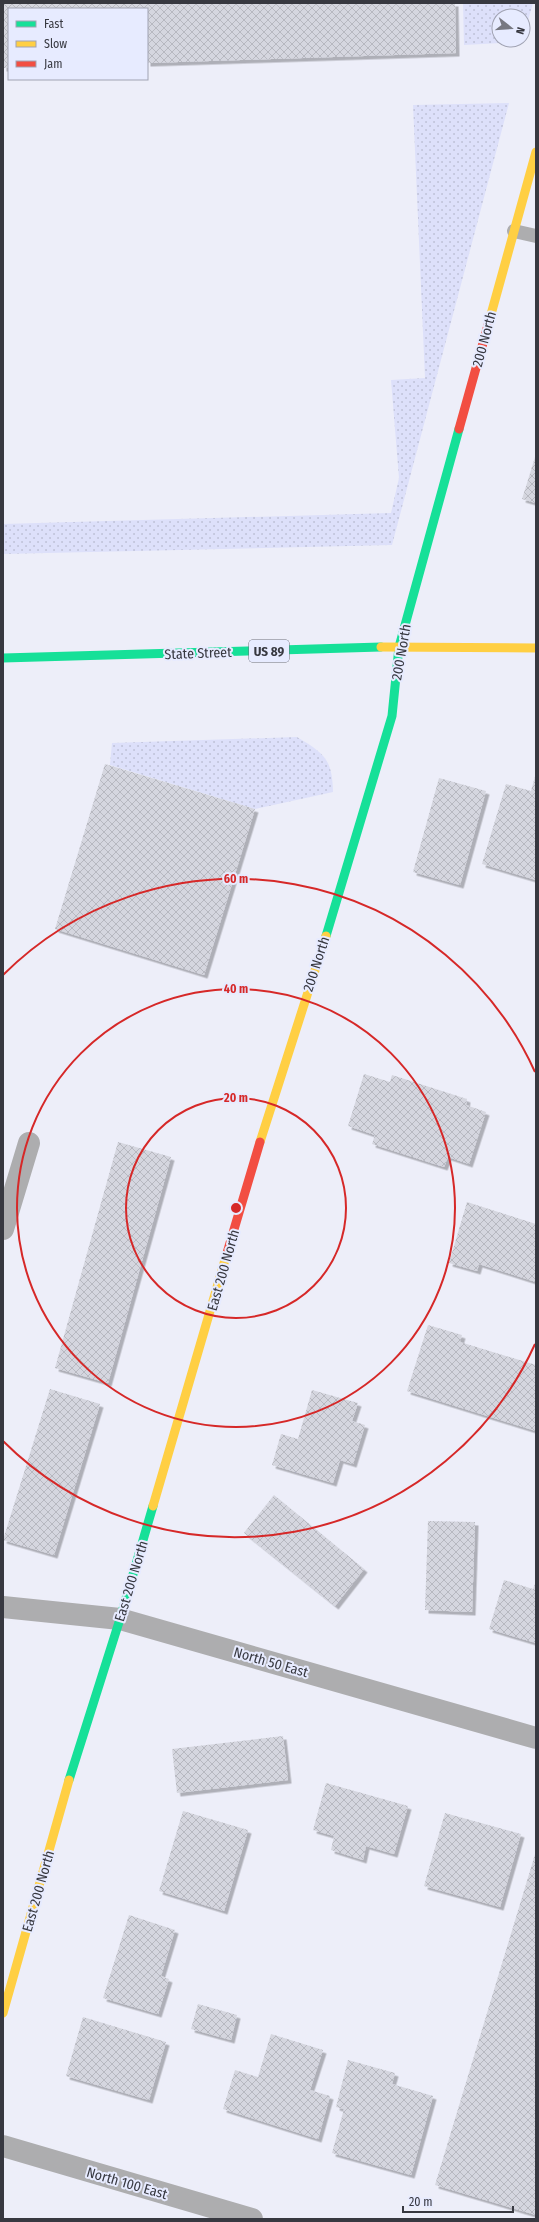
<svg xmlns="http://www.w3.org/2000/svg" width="539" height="2222" font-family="'Fira Sans Condensed',sans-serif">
<defs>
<pattern id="grass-dots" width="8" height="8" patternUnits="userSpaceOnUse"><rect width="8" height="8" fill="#dde0fa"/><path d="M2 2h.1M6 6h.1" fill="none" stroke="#bec1d7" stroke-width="1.8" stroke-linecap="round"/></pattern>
<pattern id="building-cross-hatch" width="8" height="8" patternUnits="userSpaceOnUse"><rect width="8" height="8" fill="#d5d6df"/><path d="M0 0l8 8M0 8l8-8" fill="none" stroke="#b7b8c0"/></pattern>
<filter id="shadow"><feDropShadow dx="3.5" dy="3.5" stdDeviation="0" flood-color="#0004"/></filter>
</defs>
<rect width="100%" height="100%" fill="#edeef9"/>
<g fill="url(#grass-dots)">
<polygon points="463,3 533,3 523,38 523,16 499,16 499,40 520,40 518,42 464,45"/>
<polygon points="509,103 392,545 3,554 3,524 391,513 399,478 391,380 425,378 413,105"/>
<path d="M297,737C325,754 332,759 333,792L255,809L110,765L112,743Z"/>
</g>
<g fill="url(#building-cross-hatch)" filter="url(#shadow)">
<polygon points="3,3 455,3 456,53 147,63 147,9 9,9 9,68 3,68"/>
<polygon points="536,454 536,503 522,499"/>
<polygon points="105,764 255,809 204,975 55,929"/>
<polygon points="536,773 536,880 482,864 506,784 531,791"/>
<polygon points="439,778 486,791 460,885 413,872"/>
<polygon points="364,1074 390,1082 392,1075 467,1099 466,1105 486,1112 469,1164 448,1157 444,1167 372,1144 375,1135 348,1126"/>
<polygon points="118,1142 171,1157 108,1383 55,1368"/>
<polygon points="467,1202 536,1224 536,1282 479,1264 477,1271 449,1263"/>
<polygon points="428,1325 462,1335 460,1342 536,1365 536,1431 407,1391"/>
<polygon points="50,1389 100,1404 54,1555 3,1540"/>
<polygon points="312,1390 358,1403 352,1421 365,1425 353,1464 340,1460 333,1483 272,1465 281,1434 298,1439"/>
<polygon points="274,1495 364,1569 335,1606 244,1533"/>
<polygon points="428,1521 475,1522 472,1612 425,1610"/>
<polygon points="504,1580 533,1589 536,1581 536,1643 489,1629"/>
<polygon points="283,1736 288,1780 177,1793 172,1749"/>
<polygon points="326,1783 408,1806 394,1854 366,1846 363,1860 331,1850 334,1836 313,1830"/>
<polygon points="183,1811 248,1830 224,1911 159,1891"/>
<polygon points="445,1813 521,1834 500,1907 424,1886"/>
<polygon points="536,1851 536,2215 435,2185"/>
<polygon points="129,1915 175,1930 161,1976 169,1979 158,2014 103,1998"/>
<polygon points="198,2004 237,2015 231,2040 191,2029"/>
<polygon points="83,2017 166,2042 149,2100 66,2076"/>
<polygon points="271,2034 323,2050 310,2090 330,2096 318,2139 223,2109 235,2070 258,2077"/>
<polygon points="348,2060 395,2073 392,2084 433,2096 411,2175 332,2153 344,2109 336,2107"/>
</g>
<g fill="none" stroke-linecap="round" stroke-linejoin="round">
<polyline stroke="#adadaf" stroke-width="14" points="514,231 536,236"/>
<g stroke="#adadaf" stroke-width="22">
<polyline points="3,1229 29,1143"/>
<polyline points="3,1607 120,1619 536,1738"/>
<polyline points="3,2146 252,2219"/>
</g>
<g stroke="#16e098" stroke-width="9">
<polyline points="3,658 381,647"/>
<polyline points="326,936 392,716 399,647 459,429"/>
<polyline points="69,1780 120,1619 153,1506"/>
</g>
<g stroke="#ffcf43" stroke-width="9">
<polyline points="490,318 536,152"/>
<polyline points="381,647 536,648"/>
<polyline points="260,1142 326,936"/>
<polyline points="153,1506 227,1253"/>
<polyline points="3,2013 69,1780"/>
</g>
<g stroke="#f24e42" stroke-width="9">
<polyline points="459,429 490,318"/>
<polyline points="227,1253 260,1142"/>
</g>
</g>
<g fill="none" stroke="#d62828" stroke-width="2">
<circle cx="236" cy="1208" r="110"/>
<circle cx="236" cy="1208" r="219"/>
<path d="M535 1344A329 329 0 0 1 3 1441M3 975A329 329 0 0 1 535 1072"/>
</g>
<g text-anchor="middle" stroke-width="4" stroke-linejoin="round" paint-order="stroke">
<rect fill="#e7ebff" stroke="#6c6e79" stroke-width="1" x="249" y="640" width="40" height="22" rx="3"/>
<g font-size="13" font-weight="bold" fill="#373840">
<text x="269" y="656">US 89</text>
</g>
<g font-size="14" fill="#373840" stroke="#e7ebff">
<text transform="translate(484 339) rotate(-75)" y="5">200 North</text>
<text transform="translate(401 652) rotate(-80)" y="5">200 North</text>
<text transform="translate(198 653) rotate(-2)" y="5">State Street</text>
<text transform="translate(316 964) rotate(-72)" y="5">200 North</text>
<text transform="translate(223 1270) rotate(-74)" y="5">East 200 North</text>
<text transform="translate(131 1581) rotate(-73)" y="5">East 200 North</text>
<text transform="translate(271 1662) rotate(16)" y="5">North 50 East</text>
<text transform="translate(38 1891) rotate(-74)" y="5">East 200 North</text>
<text transform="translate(127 2183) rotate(16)" y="5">North 100 East</text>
</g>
</g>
<circle cx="236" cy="1208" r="6" fill="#d62828" stroke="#e7ebff" stroke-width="2"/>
<g font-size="12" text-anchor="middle" font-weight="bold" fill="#d62828" stroke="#e7ebff" stroke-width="4" stroke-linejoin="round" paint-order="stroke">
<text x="236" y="883">60 m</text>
<text x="236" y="993">40 m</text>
<text x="236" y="1102">20 m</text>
</g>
<rect width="539" height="2222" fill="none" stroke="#373840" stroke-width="8"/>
<rect x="8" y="8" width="140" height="72" fill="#e7ebff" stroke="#a1a3b3"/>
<rect x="16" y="21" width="20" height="6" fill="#16e098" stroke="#a1a3b3"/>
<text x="44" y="28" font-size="12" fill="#373840">Fast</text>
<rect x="16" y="41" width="20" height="6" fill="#ffcf43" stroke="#a1a3b3"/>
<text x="44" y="48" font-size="12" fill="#373840">Slow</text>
<rect x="16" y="61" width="20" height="6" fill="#f24e42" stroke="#a1a3b3"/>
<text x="44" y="68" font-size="12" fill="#373840">Jam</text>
<g transform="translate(511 28) rotate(107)"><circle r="19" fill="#e7ebff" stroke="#a1a3b3"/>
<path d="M0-3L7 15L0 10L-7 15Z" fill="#777881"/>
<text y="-6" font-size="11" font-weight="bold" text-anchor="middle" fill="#373840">N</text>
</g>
<path d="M403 2206v6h110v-6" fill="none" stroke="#373840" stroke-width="2"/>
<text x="409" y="2206" font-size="12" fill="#373840" stroke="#e7ebff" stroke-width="3" paint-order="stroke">20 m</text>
</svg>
